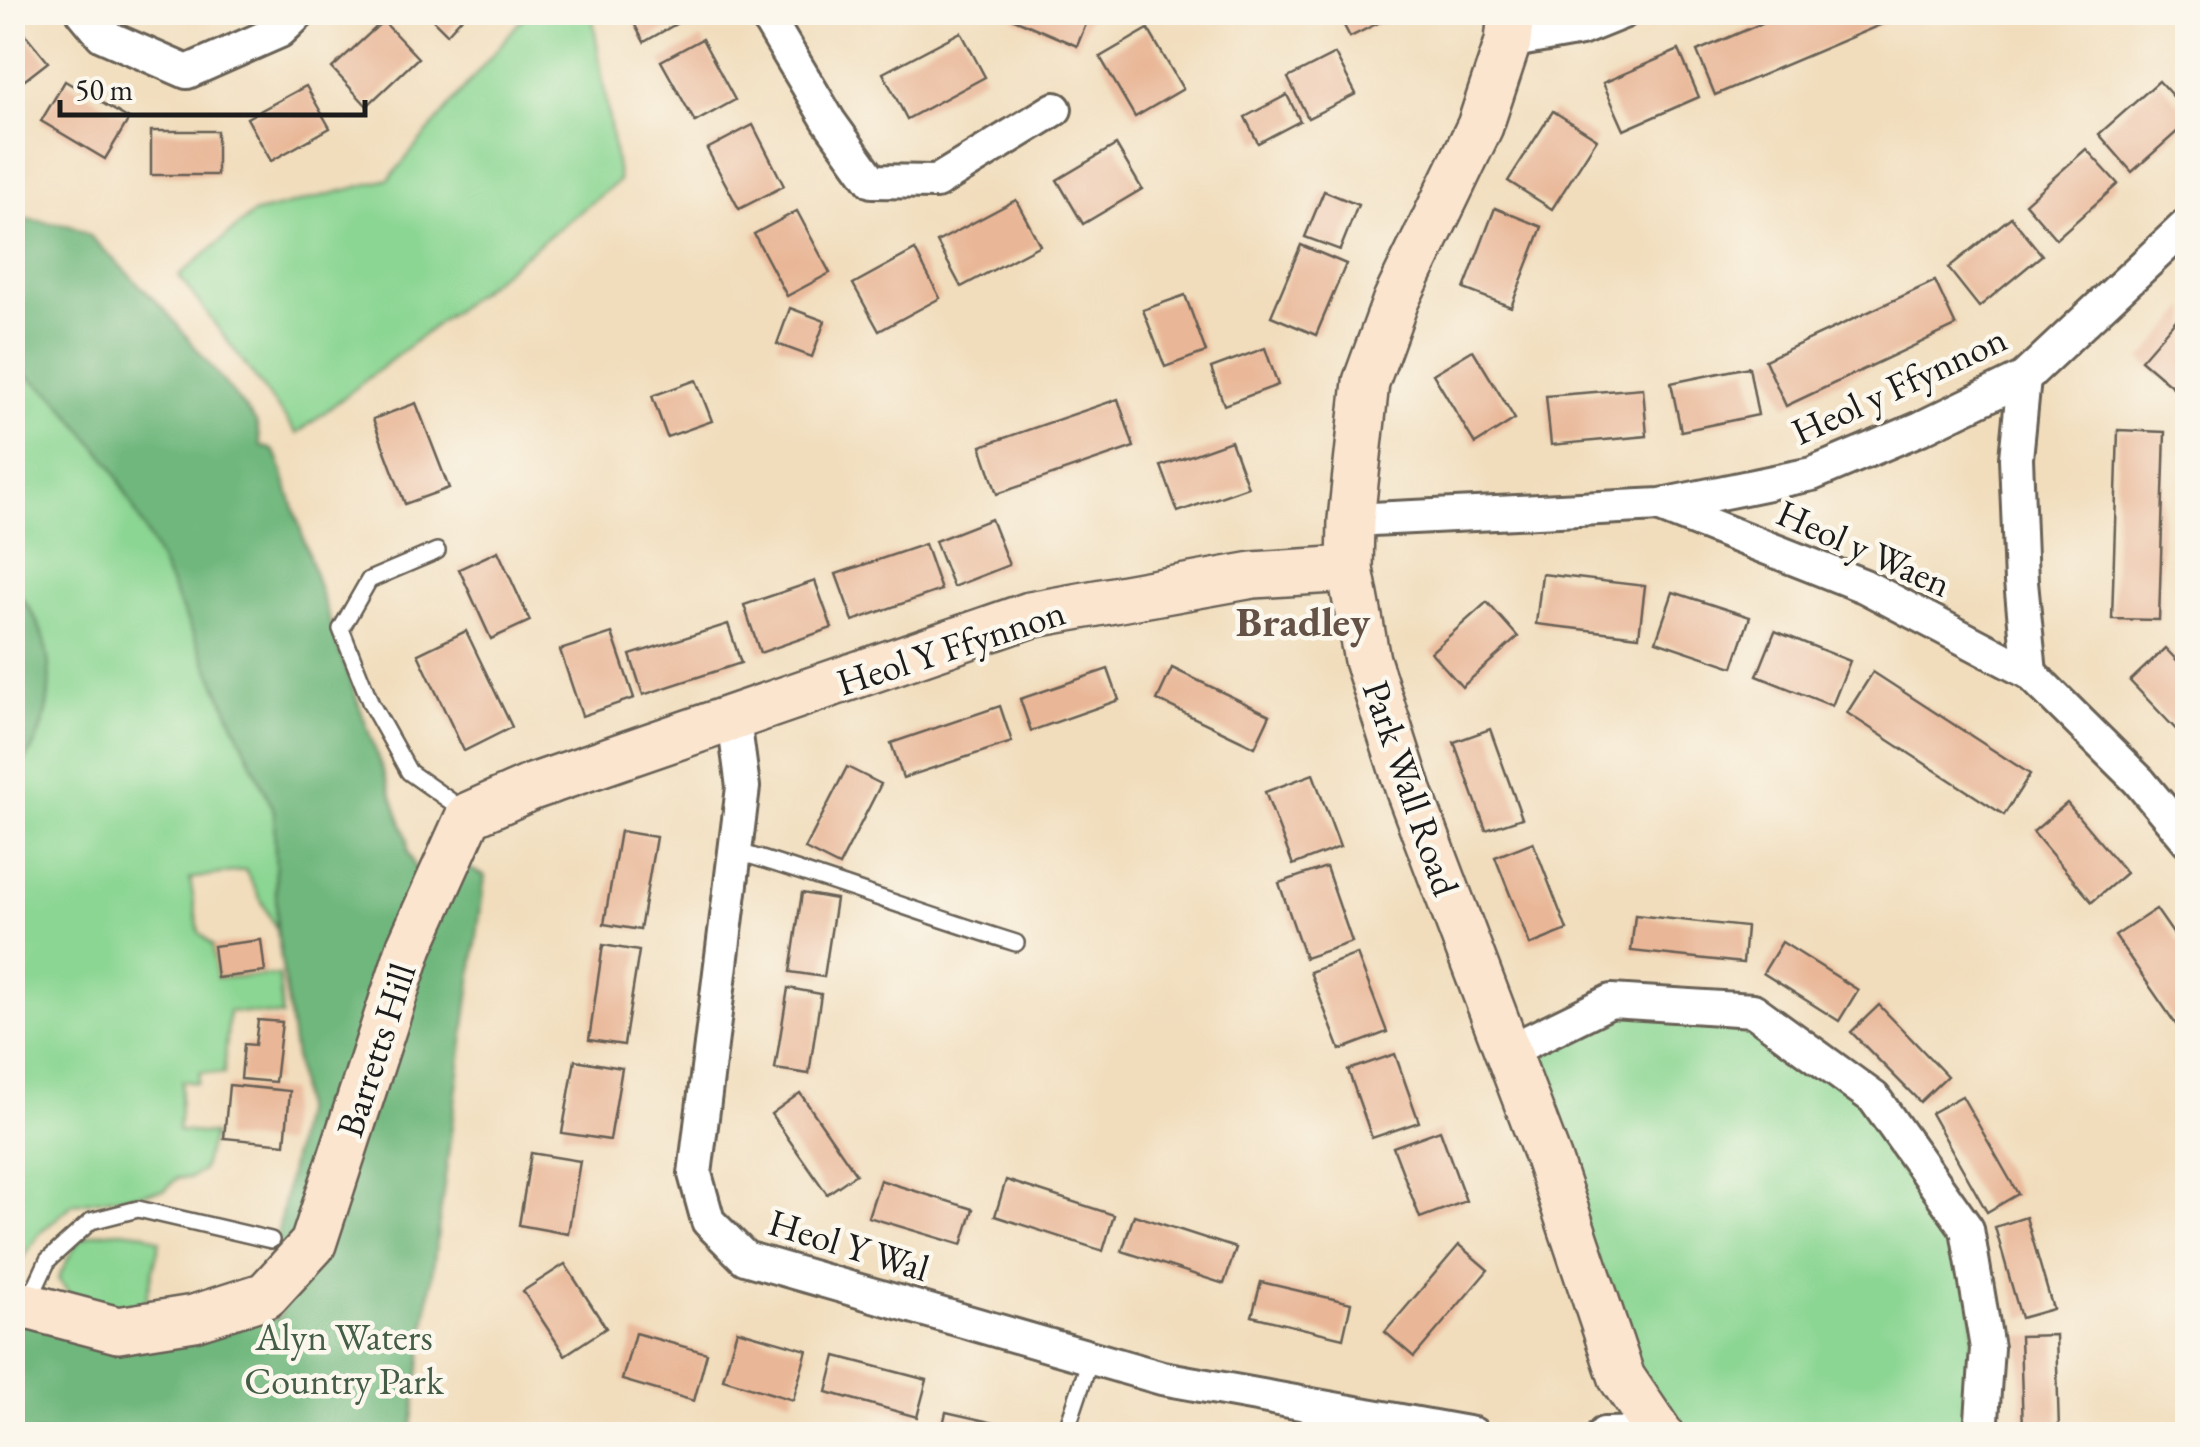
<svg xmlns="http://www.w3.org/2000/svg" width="2200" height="1447" font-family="'EB Garamond',serif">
<rect width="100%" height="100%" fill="#fbf7ec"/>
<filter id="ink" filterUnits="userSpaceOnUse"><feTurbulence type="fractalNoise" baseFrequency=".01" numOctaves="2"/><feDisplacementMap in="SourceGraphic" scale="20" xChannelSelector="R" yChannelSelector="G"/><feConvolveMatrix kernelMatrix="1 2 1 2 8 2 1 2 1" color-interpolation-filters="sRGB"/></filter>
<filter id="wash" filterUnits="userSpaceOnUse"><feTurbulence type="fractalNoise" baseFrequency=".0048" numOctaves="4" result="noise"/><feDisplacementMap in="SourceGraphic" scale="40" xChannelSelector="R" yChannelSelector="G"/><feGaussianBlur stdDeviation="2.25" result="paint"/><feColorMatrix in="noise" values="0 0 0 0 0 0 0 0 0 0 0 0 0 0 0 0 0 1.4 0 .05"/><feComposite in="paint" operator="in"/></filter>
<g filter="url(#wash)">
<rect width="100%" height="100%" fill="#f1ddbc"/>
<g fill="#8bd693" stroke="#547958" stroke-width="2.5">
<polygon points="527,13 592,13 619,181 297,434 179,276 253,214 389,179"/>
<path d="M13,366L55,396L112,466L152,544L274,811L277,930L245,870L190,879L199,932L213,946L217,978L279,975L282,1016L229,1011L224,1074L200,1072L198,1083L182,1081L178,1131L213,1134L202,1171L190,1178H177L165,1190L73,1204L40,1233L14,1271L13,775C60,727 63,634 13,589Z"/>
<polygon points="1611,1001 1753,1010 1874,1098 1967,1229 1981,1434 1660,1434 1507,1052"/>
<path d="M121,1231L146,1234L160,1241L144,1309L80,1307L58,1279C77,1241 76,1233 121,1231Z"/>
</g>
<g fill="#70b77d" stroke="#466a4c" stroke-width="2.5">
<polygon points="12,217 71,226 91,237 166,311 256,422 261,446 273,450 278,458 336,641 407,838 408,852 425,889 303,1238 273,1257 302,1107 277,930 274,811 152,544 112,466 55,396 13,366"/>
<path d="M13,589C63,634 60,727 13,775Z"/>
<polygon points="457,863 485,876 411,1434 13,1434 12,1302 119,1339 279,1318"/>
</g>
<g id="blocks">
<g fill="#e9b798">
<polygon points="425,12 467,12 447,34"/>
<polygon points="628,12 688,12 690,16 644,42"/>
<polygon points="1017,12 1091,12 1077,46 1014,19"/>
<polygon points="1337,12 1390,12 1392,16 1350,37"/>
<polygon points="1788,12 1883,12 1887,22 1715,95 1697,51"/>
<polygon points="12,18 48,62 12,90"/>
<polygon points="383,21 418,58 367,106 332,68"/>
<polygon points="1148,29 1183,89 1135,117 1100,57"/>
<polygon points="961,32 985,77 907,119 883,73"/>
<polygon points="702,39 735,100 695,122 661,61"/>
<polygon points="1679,50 1699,97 1624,130 1603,83"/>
<polygon points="1335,54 1356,94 1308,118 1288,78"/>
<polygon points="65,81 129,119 105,159 41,121"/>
<polygon points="2159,81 2188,113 2188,122 2132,172 2099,134"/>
<polygon points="306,86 330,128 271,161 247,118"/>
<polygon points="1287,95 1300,121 1258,143 1245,117"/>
<polygon points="1553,111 1597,139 1552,209 1508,181"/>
<polygon points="753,125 784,186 739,209 707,149"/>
<rect x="151" y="131" width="66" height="44"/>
<polygon points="1116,145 1142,189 1083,224 1057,180"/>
<polygon points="2086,149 2118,184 2056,239 2025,203"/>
<polygon points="1324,191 1358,205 1340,250 1305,237"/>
<polygon points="1016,200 1040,245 961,287 937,242"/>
<polygon points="1495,208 1542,227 1511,307 1464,289"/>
<polygon points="797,211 830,273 787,296 754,234"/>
<polygon points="2011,217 2042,255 1979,307 1948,268"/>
<polygon points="1301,245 1346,264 1316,335 1271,316"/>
<polygon points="915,250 940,298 879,331 853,284"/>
<polygon points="1935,281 1956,326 1786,406 1765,360"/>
<polygon points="1185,295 1206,352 1165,367 1143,310"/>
<polygon points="2188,306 2188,386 2181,394 2141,360"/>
<polygon points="790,308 825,321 812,357 777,344"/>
<polygon points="1265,348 1278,385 1224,405 1211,368"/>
<polygon points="1473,350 1515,419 1475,444 1433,374"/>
<polygon points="1749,367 1758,415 1681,431 1671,383"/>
<polygon points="696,380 712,421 667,437 652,396"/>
<polygon points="1643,388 1647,436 1551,445 1546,396"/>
<polygon points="1118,399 1134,447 997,494 981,446"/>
<polygon points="416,403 449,488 405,504 373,419"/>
<polygon points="2118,430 2165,432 2159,620 2112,619"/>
<polygon points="1231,441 1248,487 1178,512 1161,466"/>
<polygon points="991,519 1009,565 953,587 935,541"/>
<polygon points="925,544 941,590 853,621 836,574"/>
<polygon points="498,551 530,621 491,639 459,569"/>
<polygon points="1542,574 1645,586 1639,636 1536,624"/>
<polygon points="815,581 832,628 760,653 744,605"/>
<polygon points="1673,592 1750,617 1733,667 1656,641"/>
<polygon points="1487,602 1518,637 1462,687 1431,652"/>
<polygon points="728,624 741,663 643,695 630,655"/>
<polygon points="466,631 512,727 464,751 418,654"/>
<polygon points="1775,631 1850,661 1832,706 1757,676"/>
<polygon points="612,633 634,698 582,716 560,650"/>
<polygon points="2165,648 2188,672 2186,740 2130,681"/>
<polygon points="1172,668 1270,715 1255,747 1157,700"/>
<polygon points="1108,669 1119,700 1031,731 1020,699"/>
<polygon points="1873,672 2030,774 2004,815 1847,713"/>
<polygon points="1000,706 1012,742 903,778 891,743"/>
<polygon points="1490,729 1522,818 1486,830 1454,742"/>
<polygon points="847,767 881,784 839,866 805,849"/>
<polygon points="1313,774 1340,847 1293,865 1265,792"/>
<polygon points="2067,803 2126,873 2092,902 2033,832"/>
<polygon points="620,831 656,837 640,930 604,924"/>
<polygon points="1533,842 1567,930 1530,945 1495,857"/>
<polygon points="1326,867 1352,942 1305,958 1279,883"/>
<polygon points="802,893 836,899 824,977 790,972"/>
<polygon points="2156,909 2188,955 2188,1042 2115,936"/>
<polygon points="1635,915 1746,927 1743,963 1631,951"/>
<polygon points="261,940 265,972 217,978 213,946"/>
<polygon points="1782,942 1858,990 1839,1021 1763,973"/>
<polygon points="603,945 639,951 624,1045 589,1040"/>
<polygon points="1357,954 1387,1032 1340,1050 1310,972"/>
<polygon points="788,988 821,994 809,1074 775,1069"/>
<polygon points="1879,1005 1947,1076 1920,1102 1851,1032"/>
<polygon points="258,1020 282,1022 275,1082 241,1079 244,1044 255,1045"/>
<polygon points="1395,1054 1419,1122 1372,1138 1348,1070"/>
<polygon points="575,1060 622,1068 610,1140 562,1133"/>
<polygon points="229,1085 290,1091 285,1144 224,1138"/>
<polygon points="800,1093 856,1174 827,1194 771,1114"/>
<polygon points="1962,1096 2018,1194 1987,1212 1931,1113"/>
<polygon points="1440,1130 1466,1201 1420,1218 1393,1147"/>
<polygon points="531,1153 580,1161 568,1234 519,1225"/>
<polygon points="880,1180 973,1209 962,1245 868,1217"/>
<polygon points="1006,1180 1114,1215 1103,1251 995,1216"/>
<polygon points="1134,1215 1236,1248 1224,1284 1122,1251"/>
<polygon points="2026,1217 2053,1309 2021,1318 1995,1227"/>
<polygon points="1459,1245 1488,1270 1414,1357 1385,1332"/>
<polygon points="565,1264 606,1328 565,1355 523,1291"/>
<polygon points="1261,1282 1351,1303 1343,1338 1252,1316"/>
<polygon points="737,1330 807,1350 793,1400 723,1379"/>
<polygon points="635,1333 707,1353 694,1401 622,1380"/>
<polygon points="2056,1335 2059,1429 2023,1430 2020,1336"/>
<polygon points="836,1356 927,1380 917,1417 827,1392"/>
<polygon points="946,1412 1039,1433 1039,1434 941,1434"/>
</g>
</g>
</g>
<g filter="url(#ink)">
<use href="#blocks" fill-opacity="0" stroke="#676054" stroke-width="2.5"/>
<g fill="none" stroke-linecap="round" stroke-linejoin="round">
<defs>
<g id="lane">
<polyline points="437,551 369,580 341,629 371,704 409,772 466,812"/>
<path d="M735,851C830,879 922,914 1016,943"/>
<polyline points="28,1303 48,1260 91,1221 138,1209 271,1240"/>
<polyline points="1065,1434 1091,1357"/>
<polyline points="2185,1434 2188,1397"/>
</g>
<g id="street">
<polyline points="83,12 102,35 187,72 280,31 300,12"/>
<polyline points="764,12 829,121 872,181 936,182 1055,109"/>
<polyline points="1508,42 1581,29 1623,12"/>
<polyline points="2024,378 2016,458 2021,582 2030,673"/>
<polyline points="1661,506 1864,586 2030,673 2139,781 2188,840"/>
<polyline points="1351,520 1661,505 1812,474 1921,428 2024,378 2188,224"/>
<polyline points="734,720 743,787 695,1174 708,1221 745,1258 1162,1378 1473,1434"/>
<polyline points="1507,1052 1611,1001 1753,1010 1874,1098 1967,1229 1987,1348 1981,1434"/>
<polyline points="1604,1434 1659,1433"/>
</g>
<g id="secondary">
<polyline points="1511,12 1508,42 1480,126 1396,300 1366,382 1351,520 1350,569 1367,660 1409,791 1548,1158 1622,1378 1660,1434"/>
<polyline points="12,1302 118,1330 194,1318 266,1295 313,1244 410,946 469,815 532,787 1030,615 1253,575 1350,569"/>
</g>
</defs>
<use href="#lane" stroke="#676054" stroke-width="20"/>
<use href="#street" stroke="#676054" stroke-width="38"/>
<use href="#secondary" stroke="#676054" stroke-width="50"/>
<use href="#lane" stroke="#fff" stroke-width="15"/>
<use href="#street" stroke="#fff" stroke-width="32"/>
<use href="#secondary" stroke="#fbe5cf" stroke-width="45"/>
</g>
</g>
<g text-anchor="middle" stroke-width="9" stroke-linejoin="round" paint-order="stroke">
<g font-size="38" fill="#1c1c1c" stroke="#fbf7ec">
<text transform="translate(1899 385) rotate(-25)" y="13">Heol y Ffynnon</text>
<text transform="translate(1864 548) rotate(24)" y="13">Heol y Waen</text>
<text transform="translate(951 647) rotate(-18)" y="13">Heol Y Ffynnon</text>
<text transform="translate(1411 788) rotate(71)" y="13">Park Wall Road</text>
<text transform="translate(376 1050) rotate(-72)" y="13">Barretts Hill</text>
<text transform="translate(849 1245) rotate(17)" y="13">Heol Y Wal</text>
</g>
<g font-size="38" fill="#435d46" stroke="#fbf7ec">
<text x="344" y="1350">Alyn Waters<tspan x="344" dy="44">Country Park</tspan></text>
</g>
<g font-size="42" font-weight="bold" fill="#645247" stroke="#fbf7ec">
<text x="1303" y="636">Bradley</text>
</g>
</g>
<rect width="2200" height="1447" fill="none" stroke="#fbf7ec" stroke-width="50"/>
<path d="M60 100v15h305v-15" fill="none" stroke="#1c1c1c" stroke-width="5"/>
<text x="75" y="100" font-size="30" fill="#1c1c1c" stroke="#fbf7ec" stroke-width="8" paint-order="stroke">50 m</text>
</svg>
